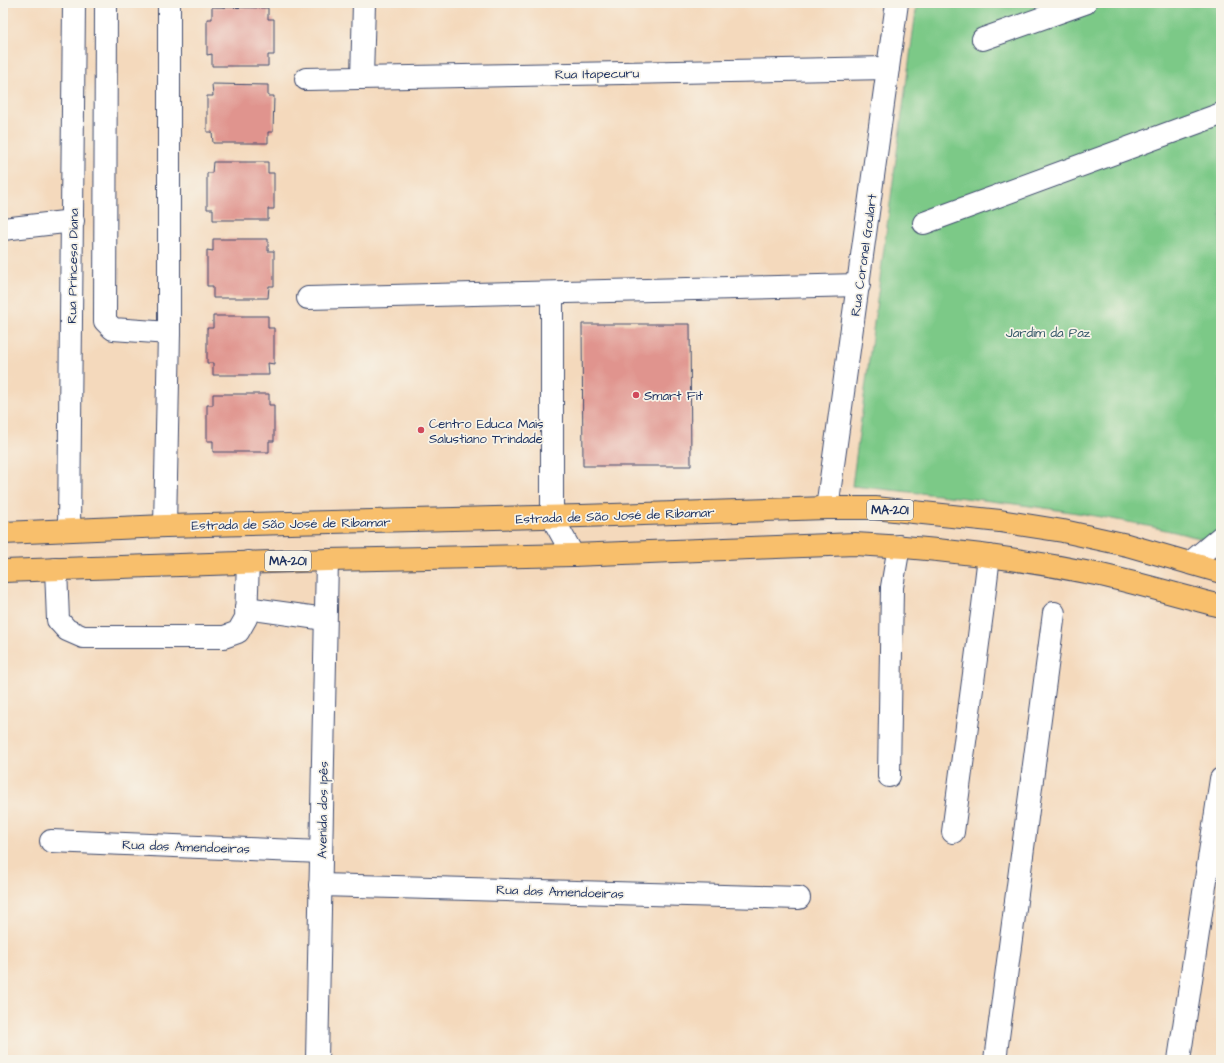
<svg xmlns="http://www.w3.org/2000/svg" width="1224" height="1063" font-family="'Architects Daughter',sans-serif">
<rect width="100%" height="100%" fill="#f7f3e8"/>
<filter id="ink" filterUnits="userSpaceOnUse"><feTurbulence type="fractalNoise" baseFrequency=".025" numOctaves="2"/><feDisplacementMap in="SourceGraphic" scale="8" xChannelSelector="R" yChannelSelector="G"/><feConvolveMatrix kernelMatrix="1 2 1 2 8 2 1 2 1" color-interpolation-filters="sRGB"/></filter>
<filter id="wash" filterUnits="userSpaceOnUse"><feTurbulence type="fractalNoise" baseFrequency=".012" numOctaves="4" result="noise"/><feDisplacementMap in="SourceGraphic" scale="16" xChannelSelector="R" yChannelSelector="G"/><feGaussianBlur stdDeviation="0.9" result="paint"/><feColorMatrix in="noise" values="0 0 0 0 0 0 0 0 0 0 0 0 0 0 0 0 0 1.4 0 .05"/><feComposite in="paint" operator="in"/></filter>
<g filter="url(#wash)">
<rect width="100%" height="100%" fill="#f4d9bc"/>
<path fill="#7cc987" stroke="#4c7c72" d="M917,3H1221V544C1101,510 976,499 852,486Z"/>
<g id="blocks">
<g fill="#e0948e">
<polygon points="212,7 268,8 268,19 274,19 274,55 268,55 268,66 212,66 212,54 207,55 207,19 212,19"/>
<polygon points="212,84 268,85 268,96 274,96 273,132 268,132 268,143 213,143 212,132 207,132 207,96 213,96"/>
<polygon points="213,162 268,162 268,173 274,173 274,209 268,209 268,220 213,220 213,209 207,209 207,173 212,173"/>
<polygon points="213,239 268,239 268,251 274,251 274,286 269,286 268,298 213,298 213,286 207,286 207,250 213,251"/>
<polygon points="213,316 268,316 268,328 274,328 274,364 268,363 269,375 213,375 213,363 207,363 207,328 213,328"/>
<polygon points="582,324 690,324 691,466 583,466"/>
<polygon points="213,394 269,394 269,405 274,405 274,441 269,441 269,452 213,452 213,441 207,441 207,405 213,405"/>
</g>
</g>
</g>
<g filter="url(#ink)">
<use href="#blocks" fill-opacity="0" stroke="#3c486c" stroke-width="1"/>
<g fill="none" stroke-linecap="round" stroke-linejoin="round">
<defs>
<g id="minor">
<polyline points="106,3 105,321 113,329 169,333"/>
<polyline points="983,39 1085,3"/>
<polyline points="362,78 364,3"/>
<polyline points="306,79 888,68"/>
<polyline points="924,223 1221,114"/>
<polyline points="3,229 73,221"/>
<polyline points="552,293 552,517 573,555"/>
<polyline points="308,298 859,285"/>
<polyline points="827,508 897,3"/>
<polyline points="165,526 169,333 169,3"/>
<polyline points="69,529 74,3"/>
<polyline points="1190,563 1221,537"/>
<polyline points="56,569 58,620 67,630 83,637 224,637 238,632 246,618 248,562"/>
<polyline points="246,608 325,619"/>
<polyline points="889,776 892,587 899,546"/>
<polyline points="953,832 983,606 989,556"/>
<polyline points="51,841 321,852"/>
<polyline points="320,885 799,898"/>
<polyline points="317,1060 327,560"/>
<polyline points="995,1060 1054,613"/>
<polyline points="1179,1060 1221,779"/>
</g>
<g id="major">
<polyline points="3,533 165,526 581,516 827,508 875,508 1000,521 1063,531 1127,545 1221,572"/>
<path d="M3,571L327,560L573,555L855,544C938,548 1020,558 1101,575C1141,584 1181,596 1221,606"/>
</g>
</defs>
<use href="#minor" stroke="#3c486c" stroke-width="24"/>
<use href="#major" stroke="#3c486c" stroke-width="24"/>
<use href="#minor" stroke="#fff" stroke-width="22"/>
<use href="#major" stroke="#f8bf6c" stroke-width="22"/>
</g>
</g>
<g fill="#d1495b" stroke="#f7f3e8" stroke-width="1.5">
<circle cx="636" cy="395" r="4"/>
<circle cx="421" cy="430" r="4"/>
</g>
<g text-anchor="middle" stroke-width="3.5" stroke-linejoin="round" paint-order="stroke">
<g fill="#f7f3e8" stroke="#5d6a87" stroke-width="1">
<rect x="867" y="500" width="46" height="20" rx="3"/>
<rect x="265" y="551" width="46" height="20" rx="3"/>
</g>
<g font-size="12" font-weight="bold" fill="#1b2f5e">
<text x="890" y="514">MA-201</text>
<text x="288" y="565">MA-201</text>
</g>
<g font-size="13" fill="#1b2f5e" stroke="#f7f3e8">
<text transform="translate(597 73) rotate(-1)" y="5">Rua Itapecuru</text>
<text transform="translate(863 255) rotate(-82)" y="5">Rua Coronel Goulart</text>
<text transform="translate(72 266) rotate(-89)" y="5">Rua Princesa Diana</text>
<text transform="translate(615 515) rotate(-2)" y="5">Estrada de São José de Ribamar</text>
<text transform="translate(291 523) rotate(-1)" y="5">Estrada de São José de Ribamar</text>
<text transform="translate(322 810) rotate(-89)" y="5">Avenida dos Ipês</text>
<text transform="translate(186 846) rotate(2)" y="5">Rua das Amendoeiras</text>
<text transform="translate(560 891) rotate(2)" y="5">Rua das Amendoeiras</text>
</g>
<g font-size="13" fill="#335668" stroke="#f7f3e8">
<text x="1048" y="337">Jardim da Paz</text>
</g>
<g font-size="13" fill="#1b2f5e" stroke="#f7f3e8" text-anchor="start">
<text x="644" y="400">Smart Fit</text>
<text x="429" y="428">Centro Educa Mais<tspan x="429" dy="15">Salustiano Trindade</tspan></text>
</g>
</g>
<rect width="1224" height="1063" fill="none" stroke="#f7f3e8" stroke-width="16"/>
</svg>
